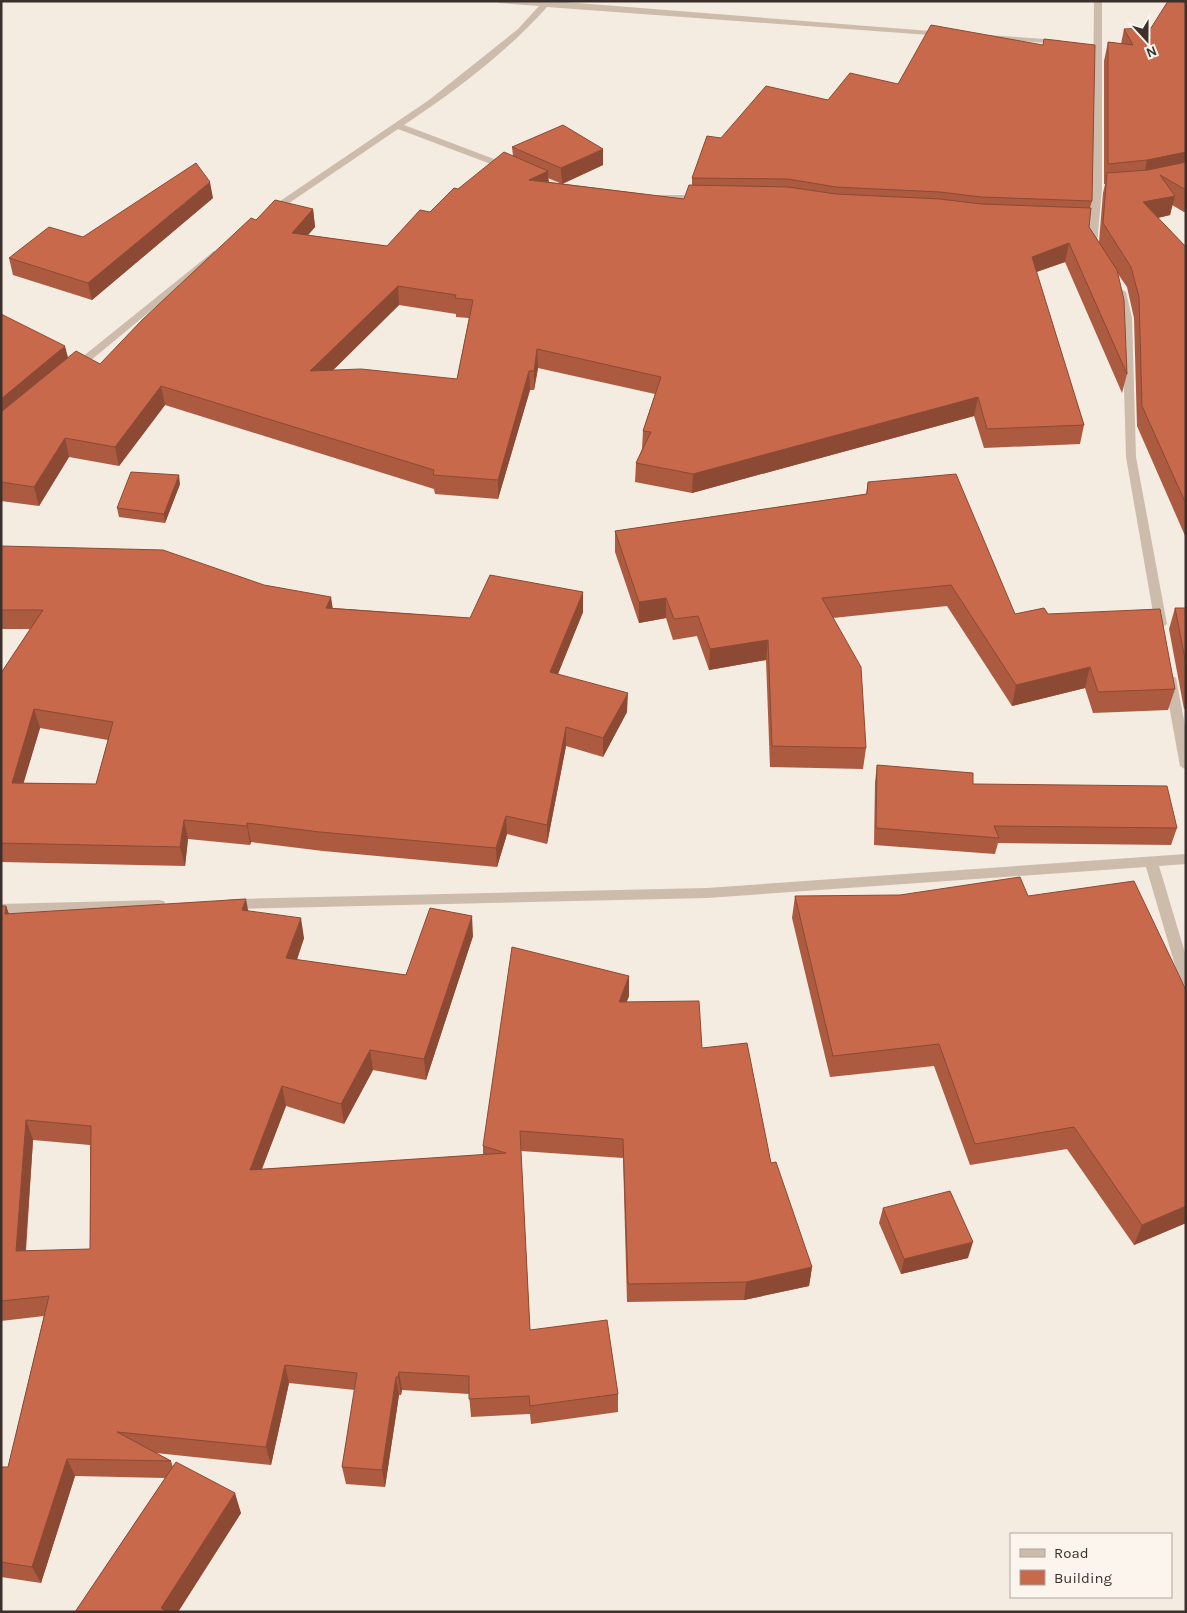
<svg xmlns="http://www.w3.org/2000/svg" width="1187" height="1613" font-family="Karla,sans-serif">
<rect width="100%" height="100%" fill="#f4ebe1"/>
<g fill="none" stroke-linecap="round" stroke-linejoin="round">
<g fill="#cdbbac" fill-rule="evenodd">
<path d="M495,1H552L943,32L947,34L943,36L547,7C506,53 455,91 404,125L510,165V169H504L398,129L273,214H267V210L429,100L518,29L539,6L499,3Z"/>
<polygon points="1094,1 1102,1 1102,189 1097,244 1099,248 1094,251 1091,250 1087,244 1092,189"/>
<polygon points="987,35 1060,40 1064,42 1060,44 990,39 987,39"/>
<polygon points="660,195 700,195 705,198 700,201 657,200 655,198"/>
<polygon points="214,251 217,252 217,256 79,370 71,370 71,366"/>
<polygon points="1121,289 1126,292 1132,318 1136,457 1167,624 1161,628 1155,624 1126,457 1122,318 1116,292"/>
<polygon points="1170,674 1176,678 1186,731 1186,770 1180,766 1164,678"/>
<polygon points="1186,854 1186,864 1159,866 1186,956 1186,984 1181,983 1179,979 1146,867 707,898 231,909 226,908 224,904 226,900 231,899 707,888"/>
<polygon points="159,900 164,901 166,905 164,909 159,910 1,914 1,904"/>
</g>
</g>
<g fill="#ac5a40" fill-rule="evenodd">
<path d="M1186,3V212H1184L1172,205L1170,215L1158,218L1186,247V538L1137,426L1134,318L1127,287L1118,274L1127,374L1122,393L1065,262L1036,272L1084,425L1080,444L984,448L974,416L692,493L635,482L636,463L642,449L643,431L655,394L538,368L534,390H530L498,499L435,494L434,489L165,405L119,466L69,457L39,506L1,501V314L68,358L100,364L256,220L313,209L315,227L308,235L387,246L430,212L458,189L513,156L512,147L603,165L562,184L548,178L549,182L684,199L692,185V178L707,136L1092,201L1090,208L1089,227L1099,242L1103,193L1105,184H1104V61L1108,42L1121,44L1124,29L1151,28ZM399,305L456,314V317L469,318L457,379L333,370Z"/>
<polygon points="213,198 92,300 13,275 9,258 83,237"/>
<polygon points="868,482 1015,614 1048,614 1175,689 1168,710 1093,713 1085,688 1012,706 947,606 833,618 866,748 863,769 770,767 766,660 709,670 697,636 673,640 666,618 639,623 615,552 615,531 866,494"/>
<polygon points="180,484 165,523 119,517 117,508"/>
<path d="M1,546L333,608L470,618L583,612L558,674L627,712L603,757L566,746L547,844L507,834L497,867L323,851L251,842L250,845L188,839L185,866L1,862V673L30,629H1ZM40,728L108,740L96,784L23,783Z"/>
<polygon points="1175,608 1186,608 1186,709 1184,709 1169,629"/>
<polygon points="877,765 973,784 1177,828 1171,845 998,843 995,854 874,845 875,782"/>
<polygon points="795,896 1028,896 1186,1223 1134,1245 1067,1149 970,1165 934,1066 830,1077 792,918"/>
<path d="M1,906H6L9,914L248,911L304,938L297,960L406,975L473,936L426,1080L373,1070L344,1124L286,1106L262,1169L483,1155V1146L629,996L626,1002L702,1048L771,1163L812,1267L809,1286L744,1300L627,1302L623,1158L521,1151L530,1330L618,1394V1412L531,1424L530,1414L471,1417L469,1394L402,1390L401,1395H399L385,1487L346,1484L342,1467L355,1390L289,1383L271,1465L156,1453L171,1461L173,1467L241,1513L178,1612H75L165,1478L75,1476L41,1583L1,1577V1467H8L44,1316L1,1321ZM33,1140L90,1145V1249L26,1251Z"/>
<polygon points="883,1208 968,1258 901,1274 879,1223"/>
</g>
<g fill="#8c4a34">
<polygon points="603,149 603,165 562,184 561,168"/>
<polygon points="1186,152 1186,171 1143,180 1147,160"/>
<polygon points="548,171 549,190 529,180"/>
<polygon points="210,182 213,198 92,300 88,283"/>
<polygon points="1175,196 1170,215 1139,222 1143,202"/>
<polygon points="313,209 315,227 294,251 292,233"/>
<polygon points="1069,243 1065,262 1028,275 1032,257"/>
<polygon points="398,286 399,305 313,390 310,371"/>
<polygon points="65,346 70,365 1,422 1,399"/>
<polygon points="537,349 538,368 534,390 534,371"/>
<polygon points="529,371 530,390 498,499 498,480"/>
<polygon points="161,386 165,405 119,466 115,447"/>
<polygon points="978,397 974,416 692,493 693,474"/>
<polygon points="65,438 69,457 39,506 34,487"/>
<polygon points="179,475 180,484 165,523 164,514"/>
<polygon points="583,592 583,612 551,691 550,672"/>
<polygon points="331,597 334,616 326,608"/>
<polygon points="666,598 666,618 639,623 639,602"/>
<polygon points="768,640 766,660 709,670 710,649"/>
<polygon points="1090,667 1085,688 1012,706 1016,685"/>
<polygon points="628,693 627,712 603,757 603,738"/>
<polygon points="34,709 40,728 18,802 12,783"/>
<polygon points="566,727 566,746 547,844 547,825"/>
<polygon points="506,816 507,834 497,867 496,848"/>
<polygon points="184,820 188,839 185,866 180,847"/>
<polygon points="247,823 251,842 250,845 247,826"/>
<polygon points="246,899 250,920 242,910"/>
<polygon points="6,906 13,926 5,914"/>
<polygon points="472,916 473,936 426,1080 424,1059"/>
<polygon points="301,918 304,938 290,979 286,958"/>
<polygon points="629,976 629,996 619,1022 619,1002"/>
<polygon points="370,1050 373,1070 344,1124 341,1104"/>
<polygon points="282,1086 286,1106 254,1189 250,1170"/>
<polygon points="26,1120 33,1140 24,1270 16,1251"/>
<polygon points="1186,1206 1186,1223 1134,1245 1142,1225"/>
<polygon points="973,1242 968,1258 901,1274 904,1259"/>
<polygon points="812,1267 809,1286 744,1300 746,1282"/>
<polygon points="285,1365 289,1383 271,1465 266,1447"/>
<polygon points="399,1372 402,1390 401,1395 398,1377"/>
<polygon points="396,1377 399,1395 385,1487 382,1470"/>
<polygon points="67,1459 75,1476 41,1583 32,1567"/>
<polygon points="235,1493 241,1513 178,1612 163,1612 161,1608"/>
</g>
<g fill="#c8694b" stroke="#8c4a34" fill-rule="evenodd">
<polygon points="1168,1 1179,1 1186,3 1186,152 1147,160 1108,164 1108,42 1133,45 1124,29 1151,28"/>
<polygon points="931,25 1043,45 1044,39 1095,45 1092,201 981,197 940,192 836,187 788,179 692,178 707,136 721,138 766,86 828,100 850,73 898,84"/>
<polygon points="563,125 603,149 561,168 512,147"/>
<path d="M504,152L548,171L529,180L684,199L689,185L788,187L836,194L940,199L981,204L1091,208L1089,227L1117,270L1124,300L1127,374L1069,243L1032,257L1084,425L987,429L978,397L693,474L636,463L651,432L643,431L661,377L537,349L534,371H529L498,480L433,475L434,470L161,386L115,447L65,438L34,487L1,482V412L76,351L100,364L142,320L251,218L256,220L275,200L313,209L292,233L387,246L420,210L430,212L454,188L458,189ZM398,286L456,295L455,298L473,300L457,379L361,369L310,371Z"/>
<polygon points="1186,162 1186,190 1160,175 1175,196 1143,202 1186,247 1186,504 1142,406 1139,297 1131,267 1103,223 1107,173 1148,170"/>
<polygon points="196,163 210,182 88,283 9,258 49,227 83,237"/>
<polygon points="1,314 65,346 1,399"/>
<polygon points="131,472 179,475 164,514 117,508"/>
<polygon points="956,474 1015,614 1044,608 1048,614 1160,609 1175,689 1098,692 1090,667 1016,685 951,585 822,598 861,667 866,748 772,746 768,640 710,649 698,616 674,619 666,598 639,602 615,531 867,494 868,482"/>
<path d="M1,546L163,550L264,585L331,597L326,608L470,618L490,575L583,592L550,672L628,693L603,738L566,727L547,825L506,816L496,848L320,832L247,823V826L184,820L180,847L1,843V673L43,610H1ZM34,709L113,722L96,784L12,783Z"/>
<polygon points="1175,608 1186,608 1186,664"/>
<polygon points="877,765 973,773 973,784 1167,786 1177,828 994,826 999,838 876,828"/>
<polygon points="1020,877 1028,896 1134,881 1186,990 1186,1206 1142,1225 1074,1127 975,1144 939,1044 833,1056 795,896 900,895"/>
<path d="M246,899L242,910L301,918L286,958L406,975L430,908L472,916L424,1059L370,1050L341,1104L282,1086L250,1170L506,1153L483,1146L512,947L629,976L619,1002L699,1001L702,1048L747,1043L771,1163L776,1162L812,1267L746,1282L628,1284L623,1139L520,1131L530,1330L607,1320L618,1394L530,1406L529,1396L469,1399V1376L399,1372L398,1377H396L382,1470L342,1467L357,1373L285,1365L266,1447L117,1432L171,1461L67,1459L32,1567L1,1562V1467H8L49,1296L1,1301V906H6L5,914ZM26,1120L91,1126L90,1249L16,1251Z"/>
<polygon points="950,1191 973,1242 904,1259 883,1208"/>
<polygon points="176,1462 235,1493 161,1608 167,1612 75,1612"/>
</g>
<rect width="1187" height="1613" fill="none" stroke="#3b302b" stroke-width="5"/>
<rect x="1010" y="1533" width="162" height="65" fill="#fbf5ee" stroke="#aea6a0"/>
<rect x="1020" y="1549" width="25" height="8" fill="#cdbbac" stroke="#aea6a0"/>
<text x="1054" y="1558" font-size="15" fill="#3b302b">Road</text>
<rect x="1020" y="1570" width="25" height="15" fill="#c8694b" stroke="#aea6a0"/>
<text x="1054" y="1583" font-size="15" fill="#3b302b">Building</text>
<g transform="translate(1147 40) rotate(159)" stroke="#fbf5ee" stroke-width="4" paint-order="stroke">
<path d="M0-4L9 19L0 12L-9 19Z" fill="#3b302b"/>
<text y="-8" font-size="14" font-weight="bold" text-anchor="middle" fill="#3b302b">N</text>
</g>
</svg>
